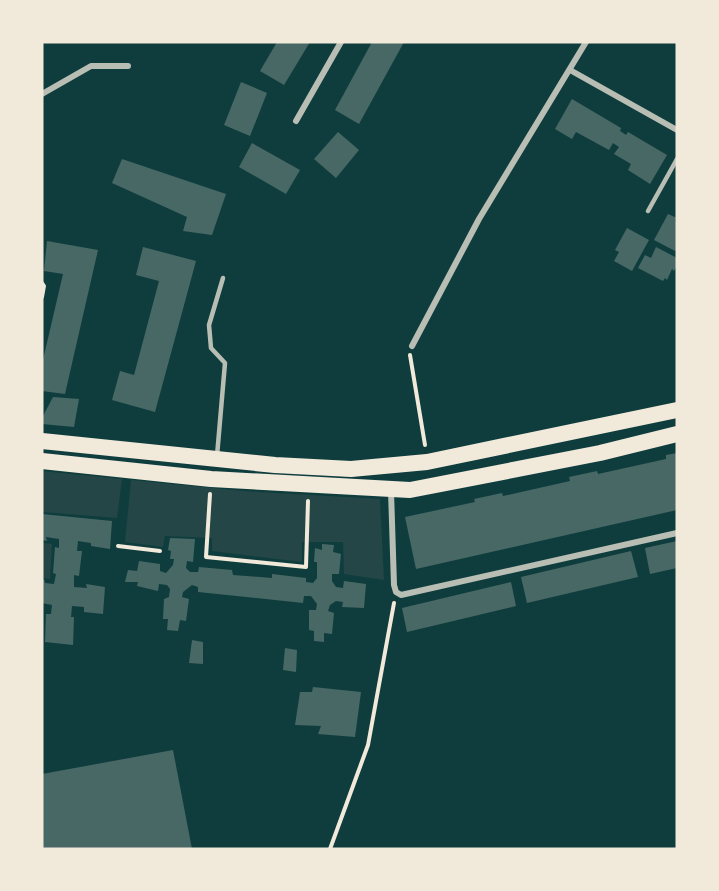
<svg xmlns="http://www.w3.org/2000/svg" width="719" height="891" font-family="'Source Serif 4',serif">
<rect width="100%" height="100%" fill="#0f3d3e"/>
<g fill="#244646">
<polygon points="42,471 122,479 117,518 42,512"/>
<polygon points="131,480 243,491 380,499 384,580 344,574 343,542 302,542 302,562 212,551 212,538 165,536 163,547 125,542"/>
<polygon points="42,543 52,544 50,579 42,578"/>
</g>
<g fill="#486865">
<polygon points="277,42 310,42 284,85 260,71"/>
<polygon points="372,42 404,42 359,124 335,110"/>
<polygon points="241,82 267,93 250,136 224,125"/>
<polygon points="572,99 621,128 620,131 626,135 628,132 667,155 650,184 628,170 631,164 614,154 619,147 613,143 609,150 576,132 572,139 555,129"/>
<polygon points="338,132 359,150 336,178 314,159"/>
<polygon points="252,143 300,170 286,194 239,167"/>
<polygon points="122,159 226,194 212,235 183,231 187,217 112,183"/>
<polygon points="668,214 677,218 675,221 677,222 677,248 675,251 654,240"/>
<polygon points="627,228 649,240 632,271 614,261 619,252 615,250"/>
<polygon points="47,241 98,250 65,394 42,391 42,364 63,274 44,271"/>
<polygon points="143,247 196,261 155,412 112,400 120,371 134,375 159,281 136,275"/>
<polygon points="656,247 677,258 677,266 674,271 672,269 667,280 665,278 663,281 638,268 645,255 651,258"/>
<polygon points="53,397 79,399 74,427 42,424 42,418"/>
<polygon points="677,453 677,510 416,569 405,517 475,502 474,499 502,493 503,496 570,481 569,477 597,471 598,474 666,459 666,455"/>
<polygon points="42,514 112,521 110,549 91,546 91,543 78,541 77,551 82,551 79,576 74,575 74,587 87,588 86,584 105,587 103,614 84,612 84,607 72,606 71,617 74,617 73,645 45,642 46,614 51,614 52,605 42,603 42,579 44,579 45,583 54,584 56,574 53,573 55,547 59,548 59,539 46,537 47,541 42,540"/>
<polygon points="170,538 195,539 193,562 187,561 186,568 190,572 198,572 199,567 232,570 233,575 272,578 272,574 306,578 306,582 313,583 317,578 317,562 314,562 315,548 322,550 322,544 334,545 333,552 341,554 339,574 332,574 332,581 336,587 343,588 344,581 366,584 364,608 342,607 343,602 336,601 330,605 328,611 334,613 332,634 324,633 324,642 314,641 314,631 309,630 309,610 316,610 317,604 311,596 304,596 303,603 198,592 198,587 192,585 183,592 182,597 189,599 186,621 180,620 178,631 167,630 168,619 163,619 164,599 169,597 170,589 167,585 159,584 158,591 137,586 138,582 125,582 128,570 137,571 139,561 160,564 160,571 166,573 173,565 174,559 170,559 171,551 168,550"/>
<polygon points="677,541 677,568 650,574 645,548"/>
<polygon points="631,551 638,577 527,603 521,577"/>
<polygon points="511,582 516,606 407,632 402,608"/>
<polygon points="192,640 203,642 203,664 189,663"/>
<polygon points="285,648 297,650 296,672 283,670"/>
<polygon points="313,687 361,692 355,737 318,734 321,726 295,725 300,692 312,692"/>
<polygon points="173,750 192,849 42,849 42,774"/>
</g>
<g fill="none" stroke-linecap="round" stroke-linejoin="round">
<g stroke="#f1e9da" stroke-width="4">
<polyline points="42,283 44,286 42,297"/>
<polyline points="410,355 425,445"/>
<polyline points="210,494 206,557 306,567 308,501"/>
<polyline points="118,546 160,551"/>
<polyline points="330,849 368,745 394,603"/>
</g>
<g stroke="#b8beb3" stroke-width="4.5">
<polyline points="648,211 677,159"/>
<polyline points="217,456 225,363 211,348 209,325 223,278"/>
</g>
<g stroke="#b8beb3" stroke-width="6">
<polyline points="570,70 677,130"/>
<polyline points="42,94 91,66 128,66"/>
<polyline points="296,121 341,42"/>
<polyline points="412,346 479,219 586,42"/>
<polyline points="391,491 394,585 396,592 401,595 677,533"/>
</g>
<g stroke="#f1e9da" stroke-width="16">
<polyline points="42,441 275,465 351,469 427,462 677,410"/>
<polyline points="42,461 211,479 410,490 600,453 677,434"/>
</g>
</g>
<rect width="719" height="891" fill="none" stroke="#f1e9da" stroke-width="87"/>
</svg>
